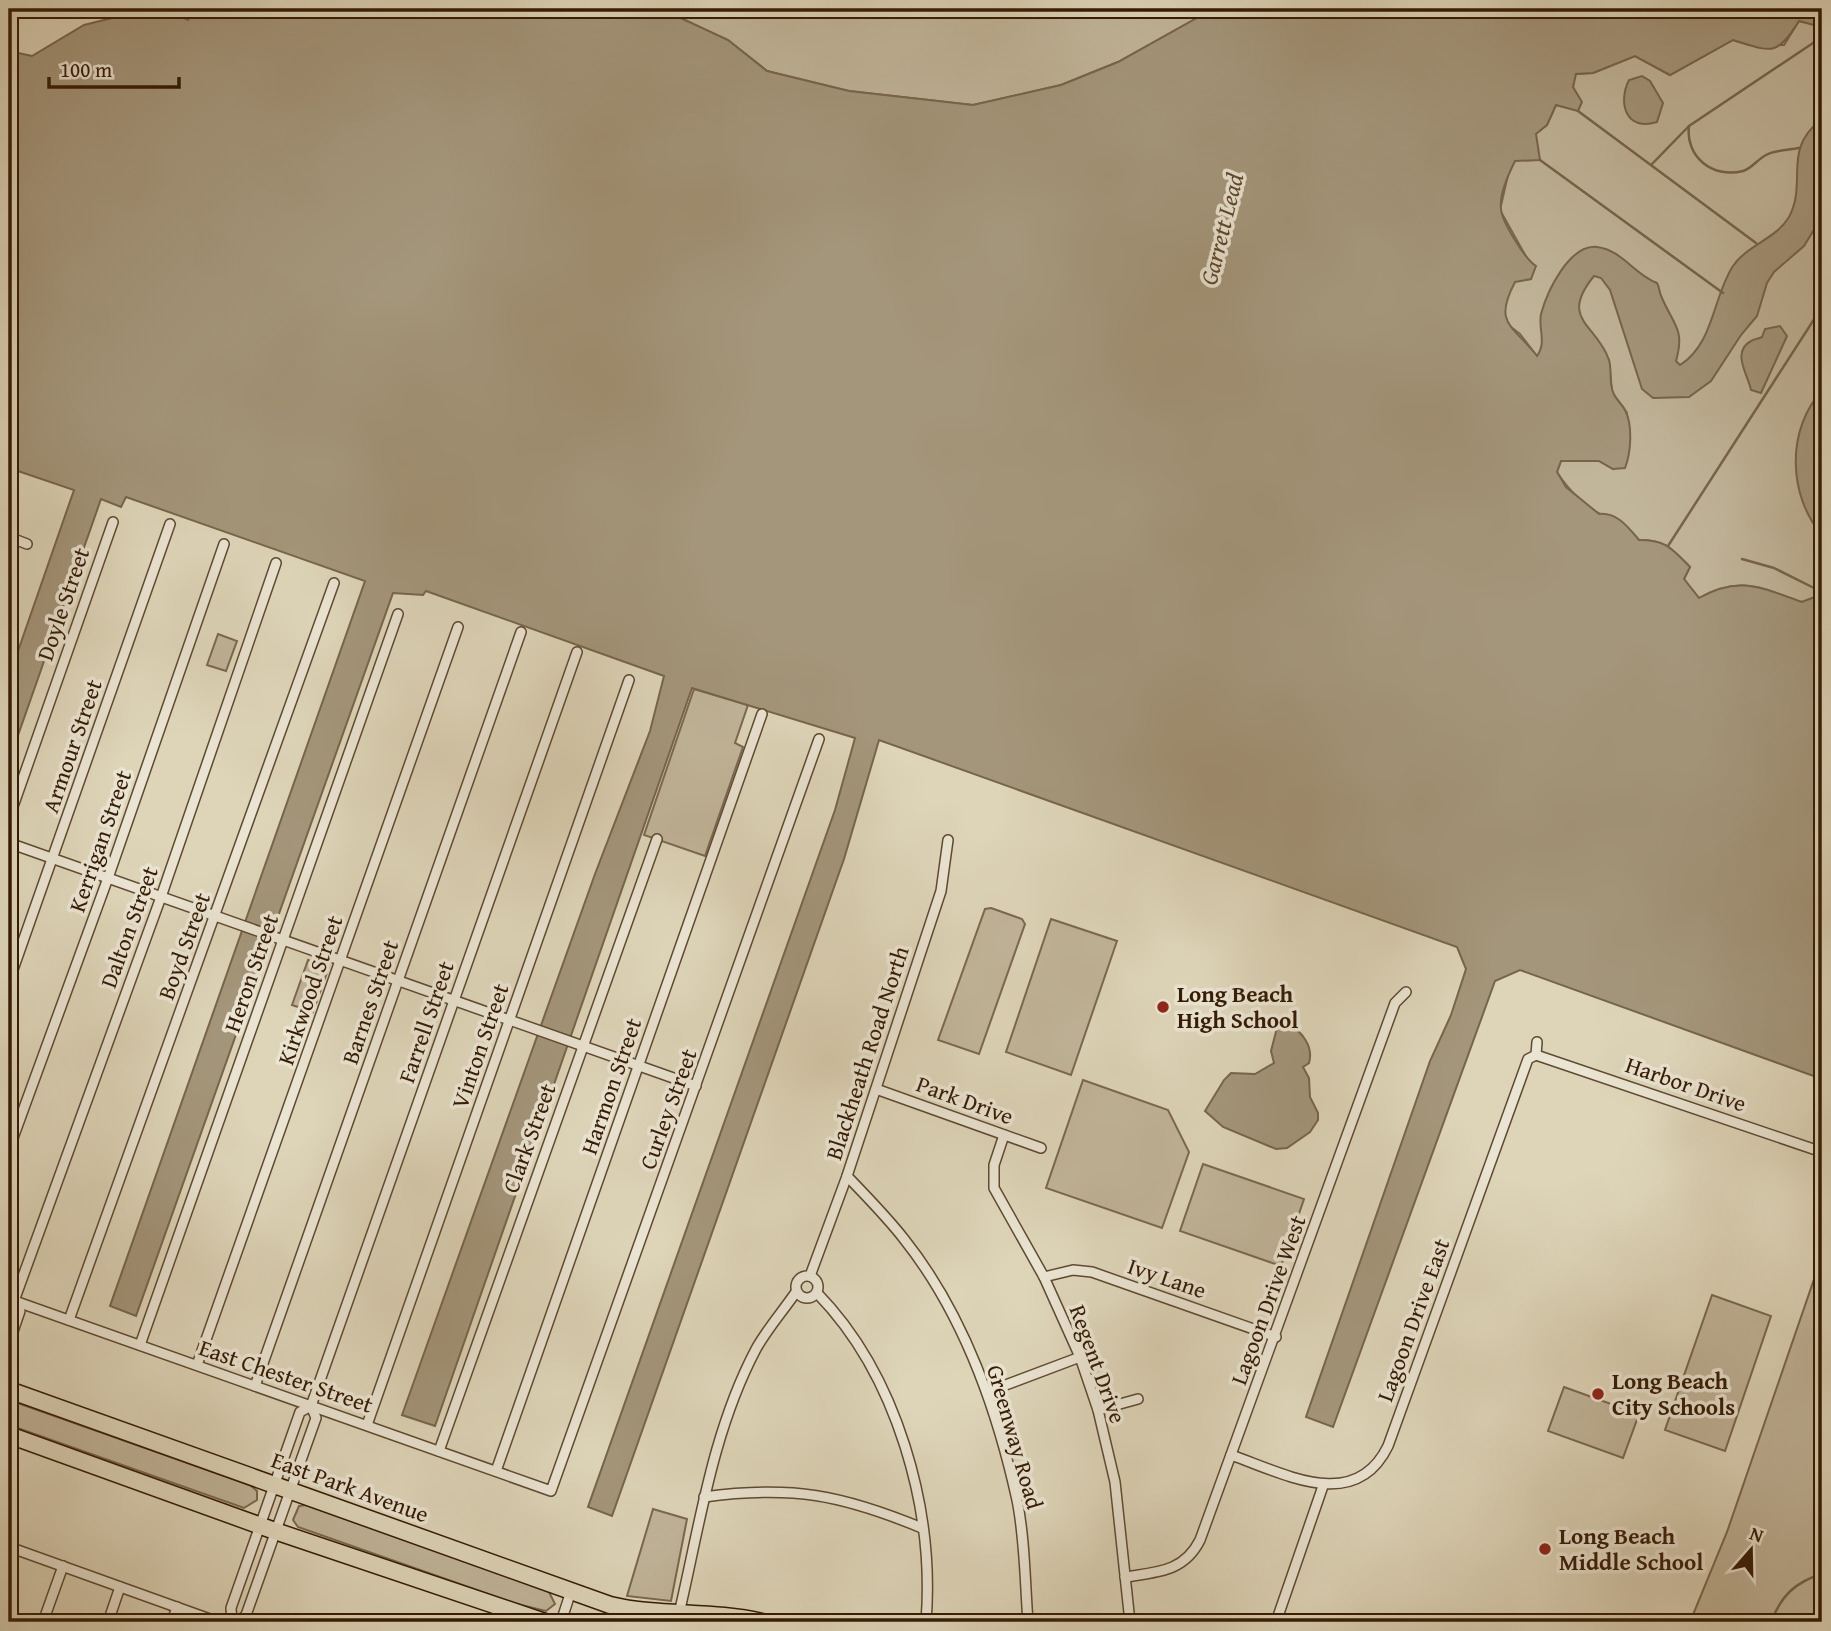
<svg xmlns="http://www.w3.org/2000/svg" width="1831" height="1631" font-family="'Gentium Book Plus',serif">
<rect width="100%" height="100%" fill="#ded5b9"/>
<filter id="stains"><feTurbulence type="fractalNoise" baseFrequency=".00286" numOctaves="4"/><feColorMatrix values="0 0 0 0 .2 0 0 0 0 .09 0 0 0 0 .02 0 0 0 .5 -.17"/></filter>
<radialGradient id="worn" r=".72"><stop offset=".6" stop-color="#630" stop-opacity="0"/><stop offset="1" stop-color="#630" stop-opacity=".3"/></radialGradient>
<g fill="#c1b59a" stroke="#7a684f" stroke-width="2">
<polygon points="672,9 1213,9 1118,62 1061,85 973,105 849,91 767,71 728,40 674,15"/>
<path d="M1799,21L1822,26V582L1815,597L1802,602C1761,588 1740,575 1699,598L1684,579L1690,567C1671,548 1666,540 1639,540C1625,523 1620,523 1602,515C1584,506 1567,488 1557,472L1561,461H1599L1613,469L1627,413L1612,392L1609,360L1537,356L1520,334L1506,323L1503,304L1515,281L1531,279L1529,262L1500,210L1508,175L1515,160L1535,134L1547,125L1556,105L1578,110L1573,87L1575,74L1593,73L1635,56L1670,75L1733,40L1749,45H1784Z"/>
<polygon points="218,634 237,641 226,671 207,665"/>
<polygon points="694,689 748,705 735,743 743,747 705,856 644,835"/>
<polygon points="991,908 1022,919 1025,924 979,1054 938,1040 985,909"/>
<polygon points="1051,919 1117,941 1071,1075 1006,1052"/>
<polygon points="308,960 329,967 313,1012 292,1005"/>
<polygon points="1083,1080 1168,1110 1189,1152 1162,1228 1046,1188"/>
<polygon points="1203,1164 1304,1199 1281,1266 1180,1231"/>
<polygon points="1822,1256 1822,1622 1690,1622 1727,1532"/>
<polygon points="1712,1295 1771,1316 1725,1451 1665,1430"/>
<polygon points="1564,1387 1639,1414 1623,1458 1548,1431"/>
<polygon points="9,1400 250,1485 257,1491 257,1500 244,1508 9,1425"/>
<polygon points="306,1505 522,1581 549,1592 555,1604 546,1611 517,1604 298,1527 293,1520 299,1506"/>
<polygon points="653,1509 687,1519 671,1601 627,1596"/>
</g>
<g fill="#a4967b" stroke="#77654b" stroke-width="2">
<path d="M148,9H163L188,20L193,9H672L674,15L728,40L767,71L849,91L973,105L1061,85L1118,62L1213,9H1822L1821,27L1799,21C1776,57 1772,52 1733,40L1670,75L1635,56L1593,73L1576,74L1573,87L1582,102L1578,111L1556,105L1547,125L1536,134L1540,160L1515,161C1509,173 1499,194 1501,209C1502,222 1525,259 1536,266L1531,279L1515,282C1493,324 1512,324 1537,356C1547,342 1538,329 1541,314C1547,292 1569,244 1597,247C1622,250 1635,275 1657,283C1660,288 1659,293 1662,298C1674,326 1685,329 1676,361L1680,365C1714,344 1713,296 1733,266C1747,245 1776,239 1789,217C1808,181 1781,150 1822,119V154L1818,177L1820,212L1815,228L1804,246L1774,272L1767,283L1757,316L1741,335L1711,381L1689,397L1653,398L1642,389L1610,290L1601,278L1594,276C1558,320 1597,324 1609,360C1612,370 1609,383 1613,392C1615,399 1622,404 1625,410C1633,425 1631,453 1625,468L1613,469L1599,461H1561L1557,472L1566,487L1599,514C1617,512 1628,527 1639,540C1666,540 1671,548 1690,567L1684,579L1699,598C1740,575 1761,588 1802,602L1815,597L1822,582V1079L1520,970L1495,981L1333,1427L1306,1417L1430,1061L1451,1015L1466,969L1457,947L879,740L844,859L612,1516L588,1507L835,810L855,738L692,688L435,1426L402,1415L595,874L650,731L664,676L426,591L423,595L393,593L136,1316L110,1306L365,581L126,497L121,507L101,499L9,761V677L74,490L9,468V51L32,56L84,25Z"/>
<path d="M1642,76L1650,81L1663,103L1657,122C1627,132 1617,104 1629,80Z"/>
<path d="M1780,326L1787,336L1761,393L1751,390C1748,375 1731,352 1751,341C1754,339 1758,339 1762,337L1765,329Z"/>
<path d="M1822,391L1817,490L1822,500V535C1788,496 1786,429 1822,391Z"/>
<path d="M1286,1023C1301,1030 1314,1046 1309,1063L1303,1067L1309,1078L1310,1097L1318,1113V1120L1310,1132L1287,1148L1276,1149L1223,1127L1205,1111L1224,1080L1231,1073L1255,1074L1274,1063L1271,1051L1277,1028Z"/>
</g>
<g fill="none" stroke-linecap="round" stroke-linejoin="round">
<g stroke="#77654b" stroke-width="2.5">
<polyline points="1578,111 1756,243"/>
<path d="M1689,126C1685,156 1712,179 1743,171C1751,169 1758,159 1766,155C1775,150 1789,150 1799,148"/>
<polyline points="1540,160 1723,293"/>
<polyline points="1652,164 1689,126 1822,37"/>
<polyline points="1817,490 1822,488"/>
<polyline points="1668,546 1822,307"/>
<polyline points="1742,559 1774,568 1818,590"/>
<path d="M1771,1622C1781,1596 1795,1582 1822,1574"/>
</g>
<defs>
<g id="street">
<polyline points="9,537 27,544"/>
<polyline points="9,818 113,522"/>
<polyline points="9,843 696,1086"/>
<polyline points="9,981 170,524"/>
<polyline points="1536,1055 1822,1152"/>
<polyline points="876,1089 1041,1148"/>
<polyline points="1004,1135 994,1165 994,1188 1044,1277 1080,1357 1098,1410 1115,1482 1130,1622"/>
<polyline points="9,1149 108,878 224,544"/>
<path d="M847,1176C866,1196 887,1217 904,1239C963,1313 997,1409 1017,1500C1025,1539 1025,1583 1028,1622"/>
<circle cx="807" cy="1287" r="11"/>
<polyline points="810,1276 847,1176 941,891 948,840"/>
<polyline points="1044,1277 1073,1270 1092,1272 1276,1337"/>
<path d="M817,1293C897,1375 935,1509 926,1622"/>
<polyline points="9,1299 551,1491 819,739"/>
<polyline points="14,1301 161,897 276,563"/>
<polyline points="69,1320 334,583"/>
<polyline points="9,1343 20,1311 14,1301"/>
<polyline points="140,1345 398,614"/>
<polyline points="197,1365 458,627"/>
<polyline points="255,1386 521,632"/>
<polyline points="987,1392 1080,1357"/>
<polyline points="311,1406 577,652"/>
<polyline points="1098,1410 1138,1399"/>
<polyline points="367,1425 629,680"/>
<polyline points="439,1451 657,839"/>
<path d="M1231,1455C1283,1473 1355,1514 1388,1446L1528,1059L1536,1055L1537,1042"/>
<polyline points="496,1471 762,714"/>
<path d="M704,1497C792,1485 842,1495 922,1528"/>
<polyline points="9,1547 218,1622"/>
<path d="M1125,1577C1157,1572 1184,1572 1200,1540L1395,1003L1406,992"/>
<polyline points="43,1622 63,1566"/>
<polyline points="108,1622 120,1587"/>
<polyline points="172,1622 177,1607"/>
<polyline points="232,1622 231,1608 300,1412 311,1406"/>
<polyline points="238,1622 246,1615 316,1418 311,1406"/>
<polyline points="561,1622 571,1591"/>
<path d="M677,1622C699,1531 711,1434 756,1349C767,1329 783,1311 796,1292"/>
<polyline points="1276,1622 1323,1486"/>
</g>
<g id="highway">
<path d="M9,1390L610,1605C660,1617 712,1610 762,1622"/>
<polyline points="9,1435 275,1531 545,1622"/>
</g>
</defs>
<use href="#street" stroke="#5e4a31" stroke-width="12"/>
<use href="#highway" stroke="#341b04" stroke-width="19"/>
<use href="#street" stroke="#eae4d2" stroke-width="9"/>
<use href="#highway" stroke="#ded5b9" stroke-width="16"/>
</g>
<g fill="#8f2418" stroke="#eae4d2" stroke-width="2.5">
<circle cx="1163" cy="1007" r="7"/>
<circle cx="1598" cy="1394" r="7"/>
<circle cx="1545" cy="1549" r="7"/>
</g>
<g text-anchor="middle" stroke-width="7" stroke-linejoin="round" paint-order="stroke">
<g font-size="23" fill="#341b04" stroke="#eae4d2">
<text transform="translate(63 604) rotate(-71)" y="8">Doyle Street</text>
<text transform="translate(72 746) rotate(-71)" y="8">Armour Street</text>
<text transform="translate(100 841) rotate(-71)" y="8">Kerrigan Street</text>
<text transform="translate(129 927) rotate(-70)" y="8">Dalton Street</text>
<text transform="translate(184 946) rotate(-70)" y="8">Boyd Street</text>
<text transform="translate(251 973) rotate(-71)" y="8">Heron Street</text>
<text transform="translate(310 990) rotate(-71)" y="8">Kirkwood Street</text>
<text transform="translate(370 1002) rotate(-71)" y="8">Barnes Street</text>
<text transform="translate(426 1022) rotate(-71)" y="8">Farrell Street</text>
<text transform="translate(480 1046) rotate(-71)" y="8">Vinton Street</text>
<text transform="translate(867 1053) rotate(-72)" y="8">Blackheath Road North</text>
<text transform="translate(1686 1084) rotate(19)" y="8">Harbor Drive</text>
<text transform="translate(611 1086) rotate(-71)" y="8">Harmon Street</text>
<text transform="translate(965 1100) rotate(20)" y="8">Park Drive</text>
<text transform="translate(668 1109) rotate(-70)" y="8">Curley Street</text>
<text transform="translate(529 1138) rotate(-70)" y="8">Clark Street</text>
<text transform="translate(1167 1278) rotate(19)" y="8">Ivy Lane</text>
<text transform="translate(1268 1300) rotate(-70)" y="8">Lagoon Drive West</text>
<text transform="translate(1413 1320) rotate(-70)" y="8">Lagoon Drive East</text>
<text transform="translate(1098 1364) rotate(70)" y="8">Regent Drive</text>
<text transform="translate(286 1376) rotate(19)" y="8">East Chester Street</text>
<text transform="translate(1015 1437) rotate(74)" y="8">Greenway Road</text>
<text transform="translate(350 1487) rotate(20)" y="8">East Park Avenue</text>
</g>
<g font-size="23" font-weight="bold" fill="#341b04" stroke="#eae4d2" text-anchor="start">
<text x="1177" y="1002">Long Beach<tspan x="1177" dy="26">High School</tspan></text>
<text x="1612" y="1389">Long Beach<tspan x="1612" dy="26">City Schools</tspan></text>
<text x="1559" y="1544">Long Beach<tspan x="1559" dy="26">Middle School</tspan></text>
</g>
<g font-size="24" font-style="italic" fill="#5b462e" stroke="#eae4d2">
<text transform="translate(1222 229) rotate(-76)" y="8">Garrett Lead</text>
</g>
</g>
<rect width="1831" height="1631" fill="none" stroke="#ded5b9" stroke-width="35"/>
<rect x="10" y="10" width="1810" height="1610" fill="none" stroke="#341b04" stroke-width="3.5"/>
<rect x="18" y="18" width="1796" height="1596" fill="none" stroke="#341b04" stroke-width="2"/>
<g transform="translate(1751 1550) rotate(20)" stroke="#eae4d2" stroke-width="5" paint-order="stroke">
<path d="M0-5L12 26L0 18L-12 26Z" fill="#341b04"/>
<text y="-10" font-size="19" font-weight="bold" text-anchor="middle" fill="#341b04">N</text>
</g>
<path d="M49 77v10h130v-10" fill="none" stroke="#341b04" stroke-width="3.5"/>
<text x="60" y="77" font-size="21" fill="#341b04" stroke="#eae4d2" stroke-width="5" paint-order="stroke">100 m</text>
<rect width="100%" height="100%" filter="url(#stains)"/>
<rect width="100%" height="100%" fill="url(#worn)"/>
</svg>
